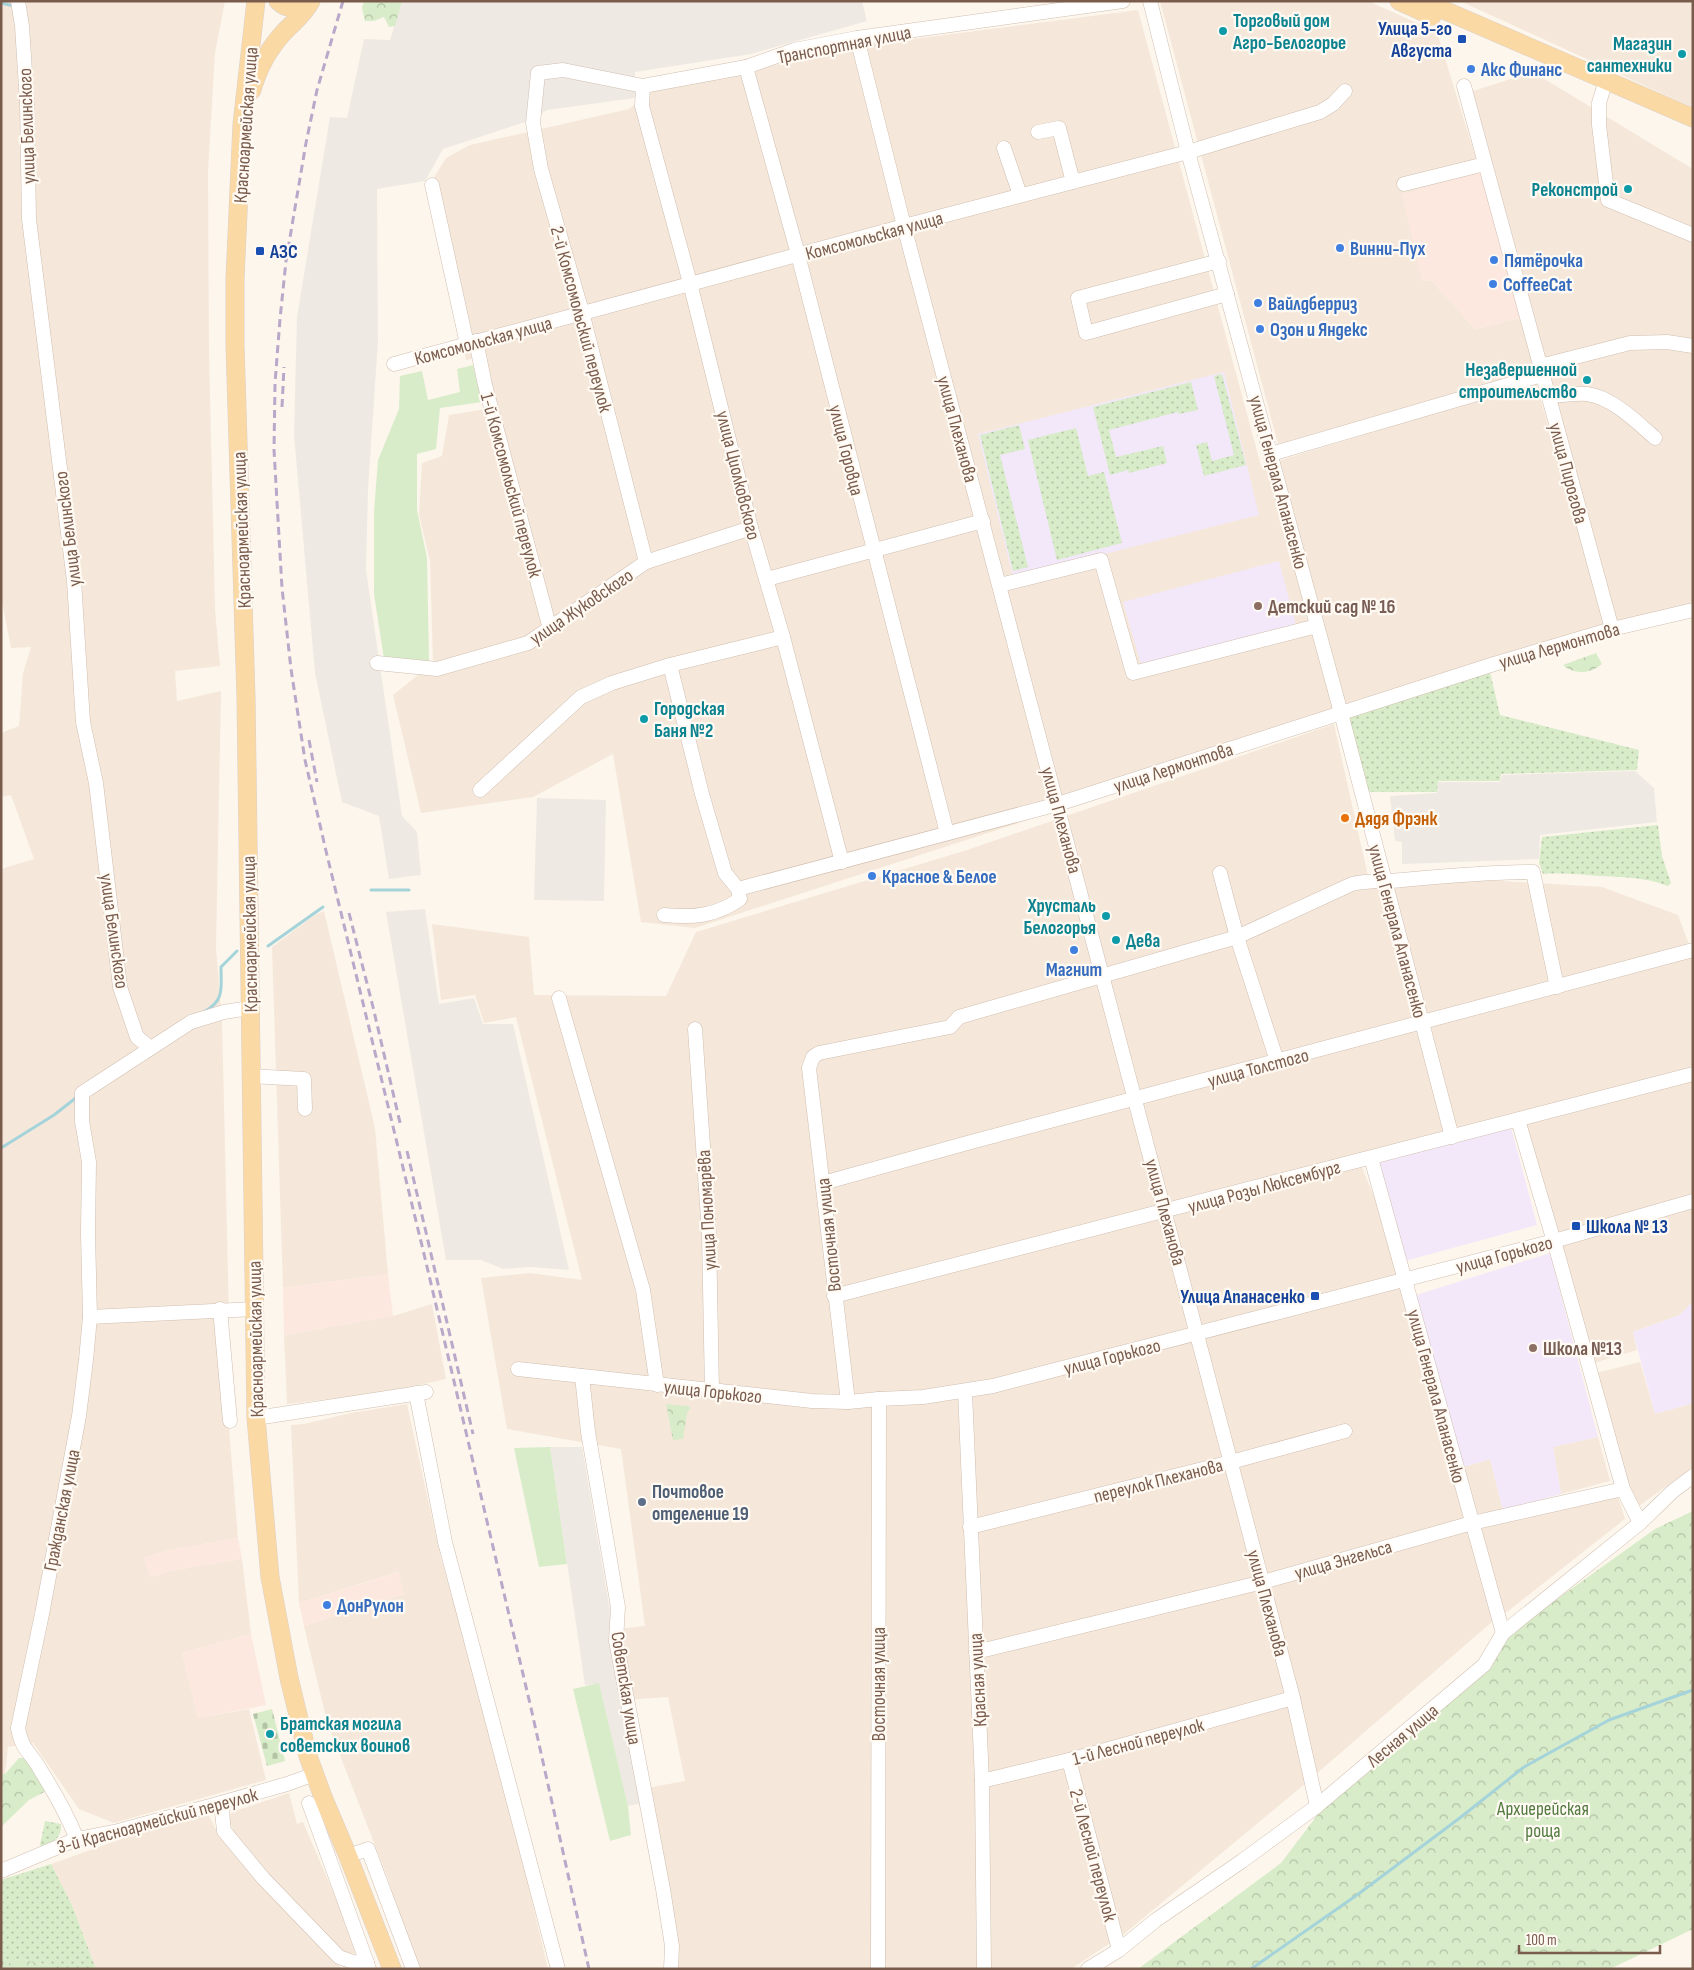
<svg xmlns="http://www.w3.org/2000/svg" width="1694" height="1970" font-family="'Sofia Sans Condensed',sans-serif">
<defs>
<pattern id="grass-dots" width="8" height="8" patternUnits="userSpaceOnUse" patternTransform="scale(1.25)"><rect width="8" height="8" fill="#d8ecc9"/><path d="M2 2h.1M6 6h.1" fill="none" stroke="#b4c2a5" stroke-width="1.8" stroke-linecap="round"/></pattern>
<pattern id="forest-crowns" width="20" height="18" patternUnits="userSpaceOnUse" patternTransform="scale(1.25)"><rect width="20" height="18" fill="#d8ecc9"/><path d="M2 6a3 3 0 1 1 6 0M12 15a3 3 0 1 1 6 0" fill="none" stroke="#b4c2a5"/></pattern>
<pattern id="cemetery-stones" width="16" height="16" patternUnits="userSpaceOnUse" patternTransform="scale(1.25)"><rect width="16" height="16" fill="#d8ecc9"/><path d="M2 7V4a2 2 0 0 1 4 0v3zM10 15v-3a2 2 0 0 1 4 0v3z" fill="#b4c2a5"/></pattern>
</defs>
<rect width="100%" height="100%" fill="#fdf6ec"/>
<g fill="#f5e8da">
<polygon points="1,1 225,1 215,53 208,172 209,352 215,609 220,666 175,671 177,701 221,691 216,948 222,1020 229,1319 220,1319 238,1538 169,1550 144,1558 151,1577 170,1571 242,1559 251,1634 182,1653 198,1718 249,1709 266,1780 114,1823 79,1809 33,1743 8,1747 5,1774 1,1774 1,869 34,859 11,795 1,797 1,733 19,726 23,673 31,647 11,648 1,596"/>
<polygon points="1160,1 1368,1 1437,32 1480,172 1423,281 1431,280 1475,329 1520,318 1537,371 1278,444"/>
<polygon points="1460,1 1693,1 1693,107 1665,95"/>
<polygon points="1138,10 1261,466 1536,383 1607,632 695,928 641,922 613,754 533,797 421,813 393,695 433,663 430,561 419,515 422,463 442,456 449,415 486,409 476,358 466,360 430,184 446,158 470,145 629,109 650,92 867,45"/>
<polygon points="1533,72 1693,169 1693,611 1619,630 1473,91"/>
<polygon points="1334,724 1370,885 1469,879 1602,887 1678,915 1693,955 1693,1304 1680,1315 1633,1332 1637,1350 1594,1363 1522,1125 1361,1165 1401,1264 1450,1470 1493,1621 1300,1788 1124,1934 1071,1969 676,1969 647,1788 685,1781 668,1697 628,1700 618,1629 645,1626 621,1449 507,1429 481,1278 530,1273 582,1280 516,1017 484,1023 475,995 441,1000 432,924 529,937 534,995 666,996 696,932 967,850"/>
<polygon points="324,911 375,1128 388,1274 283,1288 272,947 315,915"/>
<polygon points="432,1304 446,1379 388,1392 287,1404 284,1335 393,1316"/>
<polygon points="1640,1362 1655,1414 1693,1403 1693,1467 1632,1511 1596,1373"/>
<polygon points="407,1404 441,1559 494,1739 548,1969 420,1969 412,1952 387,1876 327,1722 304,1626 404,1594 398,1572 299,1603 291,1425 304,1424 351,1413"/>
<polygon points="1598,1437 1610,1481 1561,1494 1553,1447"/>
<polygon points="1490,1459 1503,1510 1470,1515 1457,1469"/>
<polygon points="1616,1490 1625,1519 1503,1615 1474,1529"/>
<polygon points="289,1793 297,1824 303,1822 359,1952 344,1956 339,1954 238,1840 228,1819 232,1812"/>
<polygon points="207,1812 221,1839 307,1929 342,1969 96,1969 72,1905 51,1864 135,1834"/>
</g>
<g fill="#fde8e0">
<polygon points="1480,172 1520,318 1475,329 1431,280 1422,281 1402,194"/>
<polygon points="388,1274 393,1316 284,1335 283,1288"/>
<polygon points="238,1538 242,1559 170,1571 150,1577 144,1558 168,1550"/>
<polygon points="399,1572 404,1594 304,1626 299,1603"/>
<polygon points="251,1634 266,1705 198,1718 182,1653"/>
</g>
<g fill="#efe9e4">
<polygon points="402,1 862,1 867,21 751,54 635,72 635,98 547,110 528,121 443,149 425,181 377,189 378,341 368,489 366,570 402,816 417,832 421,875 389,879 379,816 342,802 315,673 294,435 297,317 330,117 347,118 364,39 390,40"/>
<polygon points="1635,771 1654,788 1657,822 1540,835 1539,859 1402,864 1402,842 1395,841 1390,796 1437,793 1438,782 1500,782 1502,775"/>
<polygon points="537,798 606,800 604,901 534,900"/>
<polygon points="425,909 439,1004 474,998 483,1024 513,1024 569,1270 530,1267 503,1269 481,1260 446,1260 386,912"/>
<polygon points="550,1447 582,1447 643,1803 628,1806 599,1684 585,1685"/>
</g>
<g fill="#f3e8fa">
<polygon points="1224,372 1259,515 1013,577 978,434"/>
<polygon points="1279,561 1297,629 1142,668 1123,602"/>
<polygon points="1511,1127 1537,1225 1405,1261 1379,1163"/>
<polygon points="1550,1253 1598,1437 1553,1447 1561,1494 1503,1510 1490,1459 1457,1469 1413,1296"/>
<polygon points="1690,1304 1693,1304 1693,1403 1655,1414 1633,1332 1680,1315"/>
</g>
<g fill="url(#grass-dots)">
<polygon points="1222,374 1246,465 1204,476 1196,445 1207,442 1212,461 1234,455 1214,376"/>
<polygon points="1191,382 1198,410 1179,414 1178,412 1109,430 1116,457 1163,446 1167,463 1129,473 1128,470 1110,475 1093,407"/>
<polygon points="1019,425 1025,449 1000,455 1028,567 1013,571 980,435"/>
<polygon points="1076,428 1088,476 1104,472 1122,543 1057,560 1028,440"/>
<polygon points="1490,672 1500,715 1639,750 1637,770 1501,774 1500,781 1438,781 1437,792 1368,792 1347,718"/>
<path d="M1658,825L1662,856L1671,883L1668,886C1645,877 1622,877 1598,876C1579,874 1562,873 1543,874L1539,863L1542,837Z"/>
<path d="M45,1821L61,1824C62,1837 54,1843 42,1847L40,1845Z"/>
<path d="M51,1864L72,1905L96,1969H55C46,1962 32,1964 21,1958L7,1964H1V1880Z"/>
</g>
<g fill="url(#forest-crowns)">
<polygon points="364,1 402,1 395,26 389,27 384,17 374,21 365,21 362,8"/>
<path d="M1596,653L1602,664C1591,674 1574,675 1563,665Z"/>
<polygon points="666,1404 689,1406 690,1409 687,1413 683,1439 673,1440"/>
<polygon points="1693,1511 1693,1929 1610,1969 1138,1969 1281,1863 1325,1805 1492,1666 1504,1637 1655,1529"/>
<polygon points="19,1758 27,1758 50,1789 29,1800 1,1827 1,1774 5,1774"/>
<path d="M21,1958C32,1964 46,1962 55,1969H1V1964H7Z"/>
</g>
<polygon fill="url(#cemetery-stones)" points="272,1709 285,1761 267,1766 253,1714"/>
<g fill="#d8ecc9">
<polygon points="473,365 482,402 440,408 436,449 417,454 417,510 427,558 429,661 384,659 374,594 374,512 378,460 399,409 400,376 422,371 428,400 460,392 457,369"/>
<polygon points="550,1447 567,1564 539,1567 514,1448"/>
<polygon points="599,1683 628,1806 631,1835 610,1841 573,1689"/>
</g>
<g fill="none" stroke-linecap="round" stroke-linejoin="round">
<g stroke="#a5d3da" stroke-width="3">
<polyline points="1,3 14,6"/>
<polyline points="371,890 409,890"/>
<polyline points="268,946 323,907"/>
<path d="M205,1011C225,1001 221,986 221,967L237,951"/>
<polyline points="1,1148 54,1115 77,1097"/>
<polyline points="1251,1969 1357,1895 1461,1817 1524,1767 1609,1720 1693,1690"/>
</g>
<defs>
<g id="minor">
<polyline points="18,1 22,26 27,103 29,219 74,581 83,722 96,783 120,987 137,1037 149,1047"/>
<polyline points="1150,1 1188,152 1341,713 1452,1137"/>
<polyline points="857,38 904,226 1293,1698 1317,1806"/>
<polyline points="746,67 796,247 947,833"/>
<polyline points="1606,80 1599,103 1599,125 1608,200 1693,235"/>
<polyline points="643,86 642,106 690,283 751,528 783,637 842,862"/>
<polyline points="1464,86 1612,629"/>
<polyline points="1038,132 1059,128 1073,182"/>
<polyline points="1004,148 1020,195"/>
<polyline points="1404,184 1485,164"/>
<polyline points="432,185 467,344"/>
<polyline points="1219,261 1078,298 1086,333 1227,294"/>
<polyline points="476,341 485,385 550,629"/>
<polyline points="394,364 904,226 1188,152 1320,112 1333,104 1345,91"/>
<polyline points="1540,366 1630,343 1667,342 1693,346"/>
<path d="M1548,396C1561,396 1575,393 1587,394C1612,397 1638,423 1655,438"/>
<polyline points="1271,454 1542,375"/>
<polyline points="646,562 582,312 541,169 533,123 538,73 563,70 643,86 746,67 794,50 857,38 1123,1"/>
<polyline points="767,579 983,521"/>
<polyline points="1000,585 1101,560 1133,673 1317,626"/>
<polyline points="377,663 437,669 528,643 646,562 751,528"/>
<polyline points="480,790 581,697 612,683 670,665 783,637"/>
<polyline points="1220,873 1237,937 1277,1061"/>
<polyline points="738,889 1058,804 1494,664 1612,629 1693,610"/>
<path d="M664,915C693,918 716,916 740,899L738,889L725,873L702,794L670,665"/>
<polyline points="559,998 643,1290 657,1385"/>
<polyline points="695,1029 709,1234 712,1391"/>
<polyline points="251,1076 304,1079 305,1109"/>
<polyline points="1518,1120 1558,1255 1623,1489 1640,1523"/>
<polyline points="1371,1158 1503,1633"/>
<polyline points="823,1183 971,1142 1693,950"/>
<polyline points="834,1296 1693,1074"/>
<polyline points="220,1309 230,1421"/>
<polyline points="90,1317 255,1309"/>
<polyline points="518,1369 812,1401 848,1402 879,1399 923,1397 993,1386 1554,1241 1693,1201"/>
<polyline points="582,1376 588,1432 618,1607 616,1641 663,1889 672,1946 671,1969"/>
<polyline points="965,1392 982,1781 984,1969"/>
<polyline points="416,1393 445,1542 558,1969"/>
<path d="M848,1402L809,1068L813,1057L819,1053L950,1027L959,1017L1237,937L1352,884C1369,880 1385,882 1402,880C1446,876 1489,872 1533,872L1557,987"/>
<polyline points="256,1418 426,1392"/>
<polyline points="970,1527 1231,1462 1345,1431"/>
<polyline points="976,1652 1263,1582 1472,1523 1623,1489"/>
<polyline points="1069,1760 1119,1950"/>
<polyline points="982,1781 1069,1760 1293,1698"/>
<polyline points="221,1803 224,1831 263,1878 339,1957 353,1962 367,1963 369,1969"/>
<polyline points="309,1803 367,1963"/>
<path d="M77,1839C67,1815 55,1793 41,1771C31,1752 22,1751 18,1728L42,1614L79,1416L86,1360L90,1317L88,1233L89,1162L82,1121V1093L191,1022L224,1012L250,1008"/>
<polyline points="348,1856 368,1849 413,1969"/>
<polyline points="1,1871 77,1839 118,1831 221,1803 287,1784 315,1774"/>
<polyline points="878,1969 879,1399"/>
<polyline points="1088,1969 1119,1950 1156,1920 1242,1861 1317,1806 1484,1665 1503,1633 1640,1523 1673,1491 1693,1476"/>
</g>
<g id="major">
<polyline points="256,1 242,124 235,279 235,345 246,697 256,1418 270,1577 289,1678 308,1756 323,1797 348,1856 392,1969"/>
<path d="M278,1C287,10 297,9 306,1"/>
<polyline points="1399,1 1432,16"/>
<polyline points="1423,1 1693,118"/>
<path d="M252,90C258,68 269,48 285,31C294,22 305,13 311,1"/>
</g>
</defs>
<use href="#minor" stroke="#d1beb0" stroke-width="15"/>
<use href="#major" stroke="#dad1cd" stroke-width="19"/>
<use href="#minor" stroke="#fff" stroke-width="14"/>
<use href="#major" stroke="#fbd9a5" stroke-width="18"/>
<g stroke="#b9a8c9" stroke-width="3" stroke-dasharray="8 5" stroke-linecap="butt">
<polyline points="343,1 317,90 306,143 286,261 280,319 275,383 274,450 282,588 291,669 305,760 326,851 424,1254 531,1708 589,1969"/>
<polyline points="282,407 284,367"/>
<polyline points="309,740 317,782"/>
<polyline points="349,913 373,1007 401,1127"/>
<polyline points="407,1151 473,1434"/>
</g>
</g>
<g fill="#0f9aa8" stroke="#fffaf3" stroke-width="2">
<circle cx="1223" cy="31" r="5"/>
<circle cx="1682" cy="54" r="5"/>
<circle cx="1628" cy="189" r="5"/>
<circle cx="1587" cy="380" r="5"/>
<circle cx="644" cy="719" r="5"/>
<circle cx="1106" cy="916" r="5"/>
<circle cx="1116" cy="940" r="5"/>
<circle cx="270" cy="1734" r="5"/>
</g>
<g fill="#1a4fb4" stroke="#fffaf3" stroke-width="2">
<rect x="1457" y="34" width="10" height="10" rx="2.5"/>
<rect x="255" y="246" width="10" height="10" rx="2.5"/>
<rect x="1571" y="1221" width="10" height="10" rx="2.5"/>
<rect x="1310" y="1291" width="10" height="10" rx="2.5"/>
</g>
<g fill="#3f7fe0" stroke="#fffaf3" stroke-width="2">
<circle cx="1471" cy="69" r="5"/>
<circle cx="1340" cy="248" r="5"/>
<circle cx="1494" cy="260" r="5"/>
<circle cx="1493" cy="284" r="5"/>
<circle cx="1258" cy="303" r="5"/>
<circle cx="1260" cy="329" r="5"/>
<circle cx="872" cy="876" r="5"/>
<circle cx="1074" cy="950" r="5"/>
<circle cx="327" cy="1605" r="5"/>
</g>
<g fill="#8d6e63" stroke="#fffaf3" stroke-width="2">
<circle cx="1258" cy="606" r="5"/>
<circle cx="1533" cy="1348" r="5"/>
</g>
<circle fill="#e8710a" stroke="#fffaf3" stroke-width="2" cx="1345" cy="818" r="5"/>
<circle fill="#5c6f8a" stroke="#fffaf3" stroke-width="2" cx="642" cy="1502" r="5"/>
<g text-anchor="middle" stroke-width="4.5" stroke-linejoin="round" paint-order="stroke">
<g font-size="19" font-weight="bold" fill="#0d838f" stroke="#fffaf3" text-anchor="start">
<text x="1233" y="27">Торговый дом<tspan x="1233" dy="22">Агро-Белогорье</tspan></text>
<text x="1672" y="50" text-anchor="end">Магазин<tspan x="1672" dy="22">сантехники</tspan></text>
<text x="1618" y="196" text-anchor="end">Реконстрой</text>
<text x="1577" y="376" text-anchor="end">Незавершенной<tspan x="1577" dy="22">строительство</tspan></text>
<text x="654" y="715">Городская<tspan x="654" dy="22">Баня №2</tspan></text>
<text x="1096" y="912" text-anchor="end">Хрусталь<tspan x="1096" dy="22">Белогорья</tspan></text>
<text x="1126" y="947">Дева</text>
<text x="280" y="1730">Братская могила<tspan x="280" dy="22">советских воинов</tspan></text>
</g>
<g font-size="19" font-weight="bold" fill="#164399" stroke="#fffaf3" text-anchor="end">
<text x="1452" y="35">Улица 5-го<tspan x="1452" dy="22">Августа</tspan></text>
<text x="270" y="258" text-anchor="start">АЗС</text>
<text x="1586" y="1233" text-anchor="start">Школа № 13</text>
<text x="1305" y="1303">Улица Апанасенко</text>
</g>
<g font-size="19" fill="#7a5c4d" stroke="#fffaf3">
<text transform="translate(844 44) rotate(-11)" y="7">Транспортная улица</text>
<text transform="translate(245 125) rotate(-86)" y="7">Красноармейская улица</text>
<text transform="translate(26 126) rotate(-92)" y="7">улица Белинского</text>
<text transform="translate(874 235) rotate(-15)" y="7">Комсомольская улица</text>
<text transform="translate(582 319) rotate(75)" y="7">2-й Комсомольский переулок</text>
<text transform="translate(483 340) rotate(-15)" y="7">Комсомольская улица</text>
<text transform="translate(958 429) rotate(75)" y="7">улица Плеханова</text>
<text transform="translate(847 450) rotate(76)" y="7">улица Горовца</text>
<text transform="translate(1569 473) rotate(75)" y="7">улица Пирогова</text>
<text transform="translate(739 475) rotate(76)" y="7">улица Циолковского</text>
<text transform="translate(1279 482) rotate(75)" y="7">улица Генерала Апанасенко</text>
<text transform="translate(512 485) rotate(75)" y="7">1-й Комсомольский переулок</text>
<text transform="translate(67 529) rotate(-97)" y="7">улица Белинского</text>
<text transform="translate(241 530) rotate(-92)" y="7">Красноармейская улица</text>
<text transform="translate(581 606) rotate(-34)" y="7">улица Жуковского</text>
<text transform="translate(1559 645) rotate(-16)" y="7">улица Лермонтова</text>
<text transform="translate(1173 767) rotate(-18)" y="7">улица Лермонтова</text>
<text transform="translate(1062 820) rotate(75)" y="7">улица Плеханова</text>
<text transform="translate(115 931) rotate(82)" y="7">улица Белинского</text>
<text transform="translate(1398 931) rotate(75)" y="7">улица Генерала Апанасенко</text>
<text transform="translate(249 934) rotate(-91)" y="7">Красноармейская улица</text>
<text transform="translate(1258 1067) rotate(-15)" y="7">улица Толстого</text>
<text transform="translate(1264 1186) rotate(-15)" y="7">улица Розы Люксембург</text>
<text transform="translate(706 1210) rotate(-93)" y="7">улица Пономарёва</text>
<text transform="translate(1166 1212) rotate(75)" y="7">улица Плеханова</text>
<text transform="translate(828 1235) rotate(-96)" y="7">Восточная улица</text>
<text transform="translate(1504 1254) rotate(-15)" y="7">улица Горького</text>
<text transform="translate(255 1339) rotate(-91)" y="7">Красноармейская улица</text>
<text transform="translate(1112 1356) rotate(-14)" y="7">улица Горького</text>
<text transform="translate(713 1391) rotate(6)" y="7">улица Горького</text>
<text transform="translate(1437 1396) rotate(75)" y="7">улица Генерала Апанасенко</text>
<text transform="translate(1158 1480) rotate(-14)" y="7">переулок Плеханова</text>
<text transform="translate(61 1510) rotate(-79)" y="7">Гражданская улица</text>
<text transform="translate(1343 1559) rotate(-16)" y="7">улица Энгельса</text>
<text transform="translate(1268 1603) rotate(75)" y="7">улица Плеханова</text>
<text transform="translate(977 1680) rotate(-93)" y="7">Красная улица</text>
<text transform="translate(878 1684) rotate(-90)" y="7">Восточная улица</text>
<text transform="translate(627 1688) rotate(81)" y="7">Советская улица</text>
<text transform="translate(1402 1735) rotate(-40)" y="7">Лесная улица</text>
<text transform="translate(1138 1741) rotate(-15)" y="7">1-й Лесной переулок</text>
<text transform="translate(157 1820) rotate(-15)" y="7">3-й Красноармейский переулок</text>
<text transform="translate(1094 1855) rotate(75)" y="7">2-й Лесной переулок</text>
</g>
<g font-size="19" font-weight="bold" fill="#366cbe" stroke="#fffaf3" text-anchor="start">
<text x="1481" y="76">Акс Финанс</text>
<text x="1350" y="255">Винни-Пух</text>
<text x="1504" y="267">Пятёрочка</text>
<text x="1503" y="291">CoffeeCat</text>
<text x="1268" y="310">Вайлдберриз</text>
<text x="1270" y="336">Озон и Яндекс</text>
<text x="882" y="883">Красное &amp; Белое</text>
<text x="1074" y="976" text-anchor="middle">Магнит</text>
<text x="337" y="1612">ДонРулон</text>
</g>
<g font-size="19" font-weight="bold" fill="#785e54" stroke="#fffaf3" text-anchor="start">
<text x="1268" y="613">Детский сад № 16</text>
<text x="1543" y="1355">Школа №13</text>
</g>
<g font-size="19" font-weight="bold" fill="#c56008" stroke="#fffaf3" text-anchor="start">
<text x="1355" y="825">Дядя Фрэнк</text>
</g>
<g font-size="19" font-weight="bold" fill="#4e5e75" stroke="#fffaf3" text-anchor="start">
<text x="652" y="1498">Почтовое<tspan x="652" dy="22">отделение 19</tspan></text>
</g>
<g font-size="19" fill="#537a41" stroke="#fffaf3">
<text x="1543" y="1815">Архиерейская<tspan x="1543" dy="22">роща</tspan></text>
</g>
</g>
<rect width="1694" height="1970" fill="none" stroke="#7a5c4d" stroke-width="5"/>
<path d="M1519 1945v8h141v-8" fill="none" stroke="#7a5c4d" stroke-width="2.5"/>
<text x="1526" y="1945" font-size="15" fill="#7a5c4d" stroke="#fffaf3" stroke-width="4" paint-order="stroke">100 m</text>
</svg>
